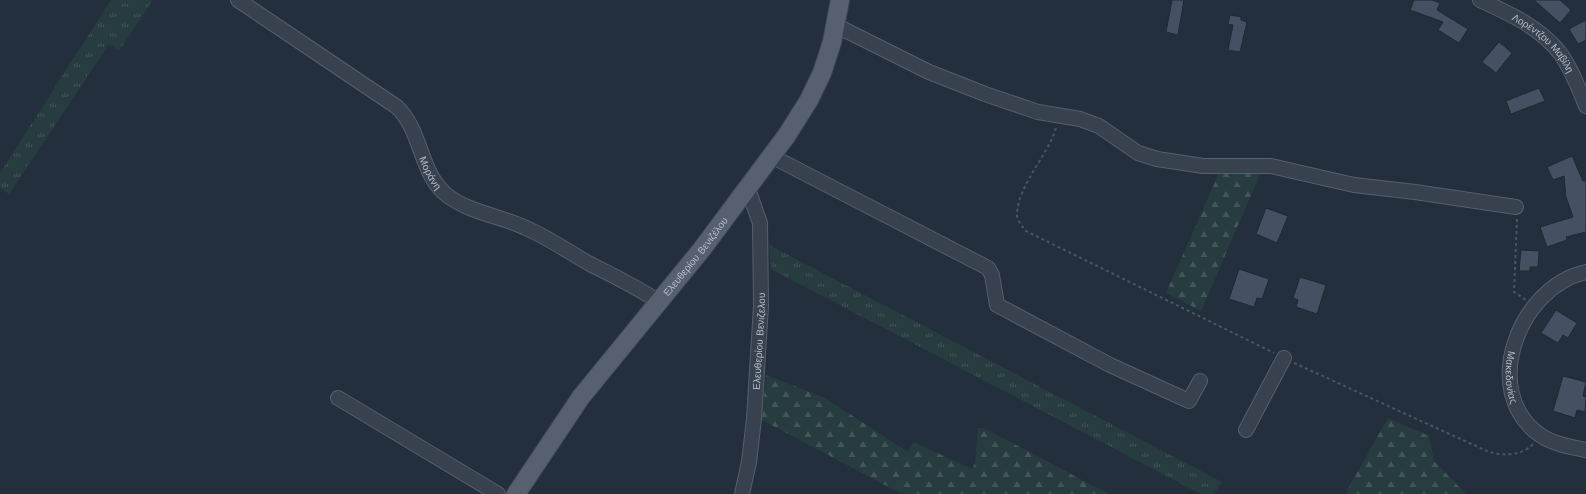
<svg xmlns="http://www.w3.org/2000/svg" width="1586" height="494" font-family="'Work Sans',sans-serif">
<defs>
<pattern id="grass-tufts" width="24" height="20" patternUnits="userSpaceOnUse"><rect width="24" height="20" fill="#263c3f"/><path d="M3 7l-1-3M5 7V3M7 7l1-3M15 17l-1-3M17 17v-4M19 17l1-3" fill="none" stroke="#435659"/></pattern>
<pattern id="forest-firs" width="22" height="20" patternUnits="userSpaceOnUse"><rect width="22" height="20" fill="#263c3f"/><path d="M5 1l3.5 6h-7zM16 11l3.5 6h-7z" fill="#435659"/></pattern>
</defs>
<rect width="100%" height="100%" fill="#242f3e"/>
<g fill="url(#grass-tufts)">
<polygon points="111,0 153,0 119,51 109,44 9,194 0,188 0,173"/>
<polygon points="769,245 1222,482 1214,494 1201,494 771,269"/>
</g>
<g fill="url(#forest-firs)">
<polygon points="1262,170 1201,311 1166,293 1220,171"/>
<polygon points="766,375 825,398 908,452 914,442 972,469 975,463 978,428 984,428 1109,494 902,494 762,420"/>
<polygon points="1388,418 1429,436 1434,461 1466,494 1345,494"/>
</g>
<g fill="#455162" stroke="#1f2835">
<polygon points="1172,0 1184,0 1178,35 1166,32"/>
<polygon points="1414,0 1432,0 1440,3 1437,10 1468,29 1459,43 1438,30 1443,22 1410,10"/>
<polygon points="1534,0 1560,0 1571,10 1560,23"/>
<polygon points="1230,15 1241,17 1241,20 1247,22 1240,52 1228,50 1233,25 1228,24"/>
<polygon points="1586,20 1586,40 1578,44 1569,29"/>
<polygon points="1499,42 1512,53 1496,73 1482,62"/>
<polygon points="1539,88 1545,101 1511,114 1506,101"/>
<polygon points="1572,156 1583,181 1586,181 1586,232 1566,237 1567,240 1547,247 1540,227 1573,217 1566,197 1564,176 1553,180 1547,167"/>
<polygon points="1266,208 1288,216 1277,243 1256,234"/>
<polygon points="1521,250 1539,251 1538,267 1530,267 1530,271 1519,271"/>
<polygon points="1239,269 1269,279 1262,299 1257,298 1254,307 1229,299"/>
<polygon points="1300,277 1326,285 1317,314 1296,307 1298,300 1293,298"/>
<polygon points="1556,310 1577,323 1568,338 1563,335 1558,343 1541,333"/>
<polygon points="1563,376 1586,382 1583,396 1586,397 1585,412 1577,410 1575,418 1553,411"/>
</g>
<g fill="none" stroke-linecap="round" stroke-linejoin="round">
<defs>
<g id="minor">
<path id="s1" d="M238,0L397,107C423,132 419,174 448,196C471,213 501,216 526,228C549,238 569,252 590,264C614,276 637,287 659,302"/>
<path id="s2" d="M1480,0C1508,13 1540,27 1560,53C1571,68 1579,88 1586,106"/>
<polyline points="835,25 929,72 985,94 1038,112 1080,119 1099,126 1138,153 1157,159 1203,166 1271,166 1354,185 1415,192 1516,207"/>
<polyline points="773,157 988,268 992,275 997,305 1110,365 1189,401 1200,381"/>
<path id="s3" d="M1586,272C1520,286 1478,391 1540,435C1553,444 1571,447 1586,450"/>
<polyline points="338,398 498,494"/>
<polyline points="1246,430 1284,358"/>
<path id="s4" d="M742,494L749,462L754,419L761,306L760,223L748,189"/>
</g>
<g id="major">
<path id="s5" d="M516,494L581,397L702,249L787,135L809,100L822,73L832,42L840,0"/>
</g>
</defs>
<use href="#minor" stroke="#565f6c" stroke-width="16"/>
<use href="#major" stroke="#414a57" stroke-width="20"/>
<g stroke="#44595c" stroke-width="2" stroke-dasharray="3 3" stroke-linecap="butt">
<path d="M1056,128C1048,155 1019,184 1017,213C1016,220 1022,226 1026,231L1274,353"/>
<polyline points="1517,219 1514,292 1526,300"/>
<path d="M1294,363L1489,452C1504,456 1522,456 1533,444"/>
</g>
<use href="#minor" stroke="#38414e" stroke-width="14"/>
<use href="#major" stroke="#56606e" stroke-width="18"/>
</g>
<g text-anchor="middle" stroke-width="3" stroke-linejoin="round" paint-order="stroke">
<g font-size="10" fill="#b4bcc9" stroke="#1d2633">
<text dy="4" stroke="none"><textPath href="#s2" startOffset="78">Λορέντζου Μαβίλη</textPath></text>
<text dy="4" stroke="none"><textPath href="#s1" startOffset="266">Μοράνη</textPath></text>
<text dy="4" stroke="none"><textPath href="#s5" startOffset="298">Ελευθερίου Βενιζέλου</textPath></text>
<text dy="4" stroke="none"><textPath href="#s4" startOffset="154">Ελευθερίου Βενιζελου</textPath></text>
<text dy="4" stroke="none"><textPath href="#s3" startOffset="140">Μακεδονίας</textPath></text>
</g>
</g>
</svg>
